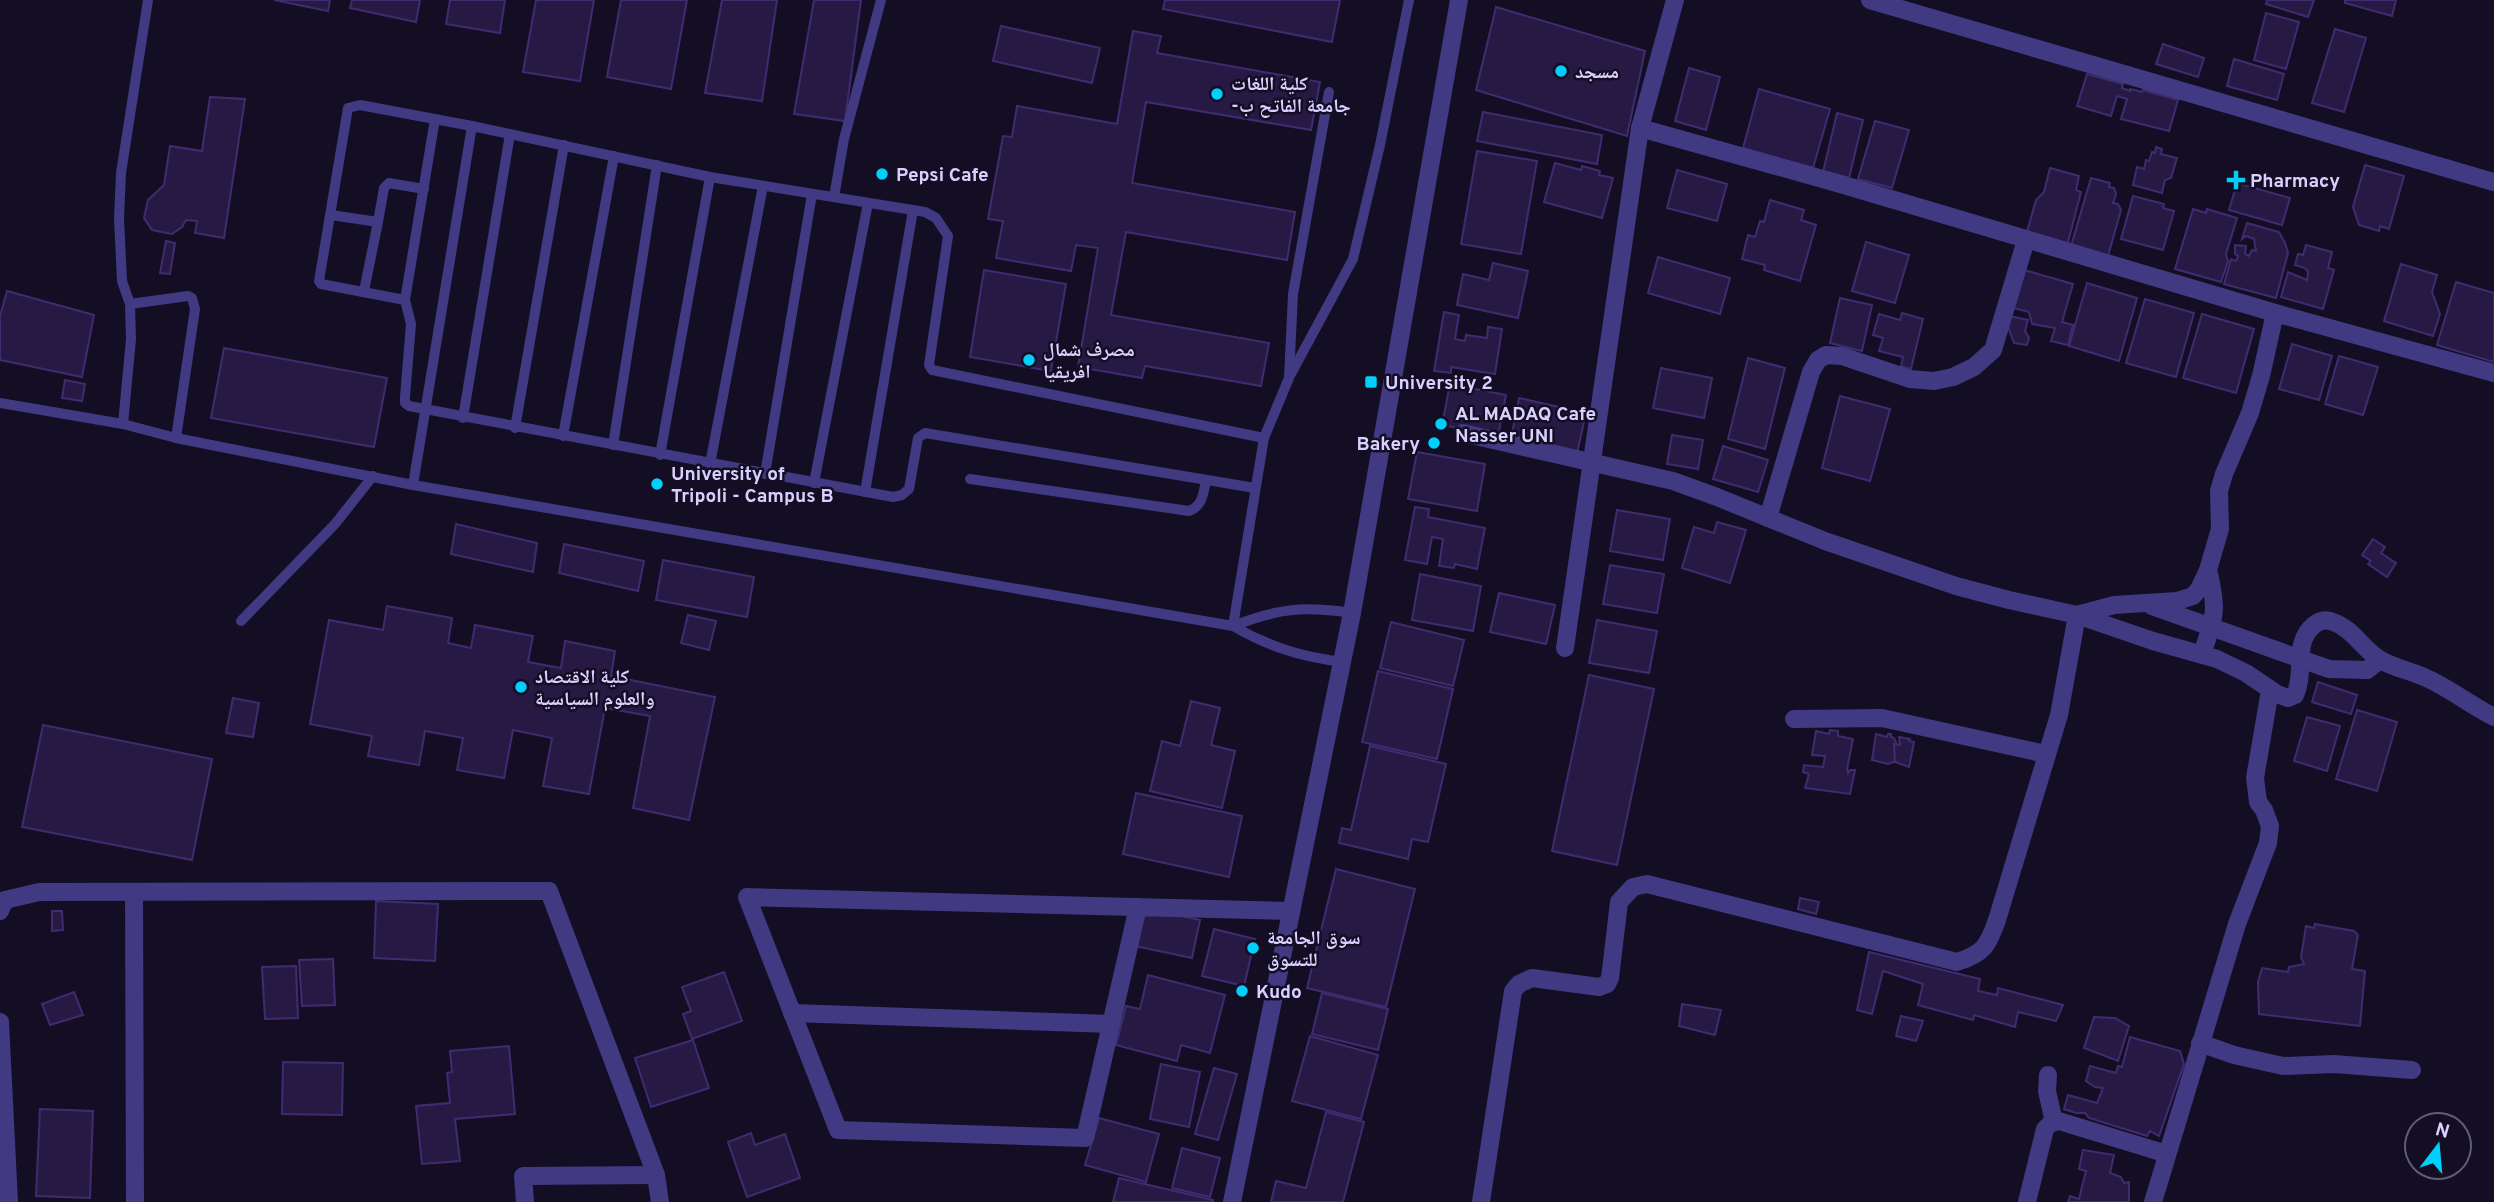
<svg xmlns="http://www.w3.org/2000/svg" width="2494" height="1202" font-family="Overpass,'Noto Naskh Arabic',sans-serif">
<rect width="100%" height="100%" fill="#130e23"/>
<g fill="#261a44" stroke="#3f2c70" stroke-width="2">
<polygon points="274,0 330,0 328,11"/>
<polygon points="352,0 420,0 416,22 350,8"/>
<polygon points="450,0 505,0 500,33 446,24"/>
<polygon points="536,0 594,0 580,81 523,72"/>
<polygon points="621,0 687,0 671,89 607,77"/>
<polygon points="722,0 777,0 762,101 705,93"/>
<polygon points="814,0 861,0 845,121 794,114"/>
<polygon points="1165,0 1340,0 1332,42 1163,9"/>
<polygon points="2267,0 2314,0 2308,17 2266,4"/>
<polygon points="2345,0 2396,0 2392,16 2345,3"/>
<polygon points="1496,7 1645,51 1627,136 1476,90"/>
<polygon points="2266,13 2299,22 2286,69 2254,60"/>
<polygon points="1001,26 1100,48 1092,83 993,61"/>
<polygon points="2335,29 2366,38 2344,112 2312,103"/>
<polygon points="1133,31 1161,36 1157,53 1320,82 1311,130 1146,102 1132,183 1295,212 1287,260 1126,232 1111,315 1269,343 1261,386 1145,366 1142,378 1078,367 1098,248 1076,245 1071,271 996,258 1003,221 988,219 1003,136 1012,137 1017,106 1117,124"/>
<polygon points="2163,44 2204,58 2198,77 2156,64"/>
<polygon points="2234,59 2284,74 2277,100 2227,86"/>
<polygon points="1689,68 1720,77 1706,130 1675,121"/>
<polygon points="2087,74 2123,84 2122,88 2130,91 2130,89 2142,92 2143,90 2178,100 2169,131 2121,119 2127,99 2117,96 2111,116 2077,106"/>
<polygon points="1759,89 1830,109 1813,168 1743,148"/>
<polygon points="210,97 245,99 224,238 195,233 197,221 186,220 182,227 172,234 152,230 144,218 148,200 164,185 170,146 202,151"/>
<polygon points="1483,112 1602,135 1597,164 1477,141"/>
<polygon points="1837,113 1863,120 1849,178 1823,172"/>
<polygon points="1875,121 1909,130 1892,188 1858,179"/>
<polygon points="2156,147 2162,149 2161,154 2177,158 2171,178 2165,180 2162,193 2133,185 2137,167 2144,169 2146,160 2149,161 2152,152 2155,153"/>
<polygon points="1477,151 1537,161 1521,254 1461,244"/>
<polygon points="1555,163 1581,170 1582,166 1600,171 1599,175 1613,178 1602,218 1544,202"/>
<polygon points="2365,165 2404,176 2389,229 2380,226 2379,231 2359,225 2353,207"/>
<polygon points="2050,168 2079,176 2076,190 2081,192 2067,246 2026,235 2036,200 2044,192"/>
<polygon points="1677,170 1727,184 1717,221 1667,208"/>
<polygon points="2091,178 2110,183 2109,187 2114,188 2116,194 2113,203 2118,204 2121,210 2108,256 2071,246"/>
<polygon points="2237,183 2290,198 2282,225 2229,210"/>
<polygon points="2133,196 2164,204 2163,208 2174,211 2163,250 2121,239"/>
<polygon points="1770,200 1804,210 1801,220 1816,225 1800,281 1764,270 1765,265 1742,259 1748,235 1755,237 1760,221 1764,222"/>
<polygon points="2193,209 2206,213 2207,209 2237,218 2226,254 2228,261 2221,282 2175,269"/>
<polygon points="2247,223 2279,232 2285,243 2288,253 2276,298 2224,284 2231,259 2236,261 2238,256 2235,254 2235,245 2246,246 2245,254 2249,256 2252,250 2256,251 2254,239 2246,236 2242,239"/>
<polygon points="166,241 175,243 170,274 160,273"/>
<polygon points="1866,242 1909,255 1895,303 1852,291"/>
<polygon points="2306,245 2332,252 2328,268 2334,270 2323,309 2281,297 2288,272 2307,280 2308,272 2305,268 2295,265 2298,254 2303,255"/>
<polygon points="1658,257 1730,278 1720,314 1648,293"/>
<polygon points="1493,263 1528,271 1518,318 1457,305 1463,274 1489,280"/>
<polygon points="2401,264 2437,275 2432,292 2440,314 2433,336 2384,321"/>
<polygon points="2021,269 2073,284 2062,322 2073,325 2068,345 2051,341 2055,328 2032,324 2029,312 2010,307"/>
<polygon points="984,270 1066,284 1051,371 970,357"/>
<polygon points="2456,282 2494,293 2494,362 2437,345"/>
<polygon points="2087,283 2137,298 2119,361 2069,346"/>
<polygon points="7,291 94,315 82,377 0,360 0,316"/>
<polygon points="1840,298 1872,305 1862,351 1830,343"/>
<polygon points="2145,299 2194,313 2176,377 2126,363"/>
<polygon points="1444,312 1459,315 1455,339 1465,341 1466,335 1487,338 1488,327 1502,329 1495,374 1451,367 1451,373 1434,371"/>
<polygon points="1902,313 1923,319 1911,369 1901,366 1903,357 1879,351 1883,338 1873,335 1879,314 1900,320"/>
<polygon points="2202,314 2254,329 2236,393 2183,378"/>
<polygon points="2010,316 2028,320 2025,331 2029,338 2027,345 2014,343 2007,324"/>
<polygon points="2292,344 2332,356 2319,400 2279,389"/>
<polygon points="224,348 387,378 374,447 211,418"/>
<polygon points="2339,356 2378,367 2363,415 2325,404"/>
<polygon points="1748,358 1785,368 1765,449 1728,439"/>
<polygon points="1661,368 1712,378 1704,418 1653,408"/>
<polygon points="65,380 85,384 82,401 62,398"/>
<polygon points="1450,384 1506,395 1498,436 1442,425"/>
<polygon points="1840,396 1890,409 1870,481 1822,468"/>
<polygon points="1519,398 1586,413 1577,453 1511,438"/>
<polygon points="1672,435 1703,440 1698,469 1667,464"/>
<polygon points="1723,446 1768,460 1758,492 1713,479"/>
<polygon points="1417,452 1485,464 1477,511 1408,499"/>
<polygon points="1415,507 1429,509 1428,517 1485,528 1477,569 1455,564 1454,568 1439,566 1443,539 1432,537 1427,564 1405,560"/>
<polygon points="1617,510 1670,519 1663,560 1610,551"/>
<polygon points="1717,522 1746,530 1730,583 1682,568 1694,527 1714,533"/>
<polygon points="456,524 537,543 533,572 451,554"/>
<polygon points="2373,539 2385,547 2381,553 2396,563 2387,577 2368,564 2371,561 2362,555"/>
<polygon points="564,544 644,561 638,591 559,573"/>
<polygon points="663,560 754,577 747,617 656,600"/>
<polygon points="1610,565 1664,574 1657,613 1603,604"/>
<polygon points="1420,574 1481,586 1473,631 1412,620"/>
<polygon points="1499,593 1555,605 1546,644 1490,632"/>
<polygon points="387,606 452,618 448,643 471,648 475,625 533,636 528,662 561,668 565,641 615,651 611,676 715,697 689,820 633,808 650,716 605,708 589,794 543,786 552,738 513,730 504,778 457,770 463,738 425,731 419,765 368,756 372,736 310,724 329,620 383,630"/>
<polygon points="688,615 716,621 709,650 681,643"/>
<polygon points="1597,620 1657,631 1649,673 1589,663"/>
<polygon points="1391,622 1464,640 1453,686 1380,668"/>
<polygon points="1378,671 1453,689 1437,759 1362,742"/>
<polygon points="1589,675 1654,689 1617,865 1552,851"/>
<polygon points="2318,682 2357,695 2351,714 2312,702"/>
<polygon points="233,698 259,703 253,737 226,733"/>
<polygon points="1191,701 1220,708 1211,745 1235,751 1222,808 1150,791 1162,741 1180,746"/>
<polygon points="2357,710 2397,722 2377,791 2336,779"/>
<polygon points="2307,717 2340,726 2327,771 2294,761"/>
<polygon points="43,725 212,759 192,860 22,827"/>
<polygon points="1830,730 1838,731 1838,736 1853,739 1847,769 1848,773 1850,770 1855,770 1850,794 1805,788 1809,774 1803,772 1804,765 1823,767 1825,756 1812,755 1816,731 1829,734"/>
<polygon points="1876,734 1887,737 1888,734 1891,734 1891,737 1894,738 1898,747 1894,762 1888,764 1872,760"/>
<polygon points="1899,737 1910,739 1909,741 1914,742 1909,767 1895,762 1894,744 1900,745"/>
<polygon points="1370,746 1446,764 1428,842 1412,839 1408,859 1339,843 1342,828 1351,830"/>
<polygon points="1136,793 1242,816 1229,877 1123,854"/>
<polygon points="1336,869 1415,889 1386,1007 1307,988"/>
<polygon points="1800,898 1819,902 1816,914 1798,909"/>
<polygon points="376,901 438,904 435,961 374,958"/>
<polygon points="1143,908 1200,920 1192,958 1135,946"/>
<polygon points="52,911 62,911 63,930 52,931"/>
<polygon points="2315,924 2354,931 2358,935 2352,969 2365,971 2360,1026 2259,1014 2258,982 2262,968 2288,972 2289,967 2304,964 2301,957 2306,926 2314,928"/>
<polygon points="1214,929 1255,939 1244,986 1202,976"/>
<polygon points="1869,952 1980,979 1978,991 1997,995 1998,988 2063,1005 2056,1021 2018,1012 2015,1027 1974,1015 1973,1020 1918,1005 1923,984 1883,971 1872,1014 1857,1010"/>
<polygon points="333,959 335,1005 302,1006 299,960"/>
<polygon points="296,966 298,1018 265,1019 262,967"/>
<polygon points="724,972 742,1021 692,1039 683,1014 691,1011 682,987"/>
<polygon points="1148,975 1225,995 1210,1053 1181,1045 1177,1061 1116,1045 1126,1006 1140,1009"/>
<polygon points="74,992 83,1015 50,1025 42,1004"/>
<polygon points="1322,993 1388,1009 1378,1050 1312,1034"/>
<polygon points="1682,1004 1721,1010 1715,1035 1679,1026"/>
<polygon points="1901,1016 1923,1021 1916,1041 1896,1036"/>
<polygon points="2094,1017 2115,1018 2129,1026 2118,1061 2084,1048"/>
<polygon points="1310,1036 1378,1055 1361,1119 1292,1101"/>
<polygon points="2130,1037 2180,1051 2184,1064 2159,1136 2150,1131 2147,1136 2089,1118 2085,1113 2076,1113 2064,1109 2068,1095 2097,1103 2103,1088 2095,1087 2086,1081 2090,1066 2116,1073 2118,1066 2122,1067"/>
<polygon points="693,1040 709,1088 651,1107 635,1058"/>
<polygon points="509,1046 515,1114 455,1119 460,1161 422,1164 416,1106 450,1103 447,1073 452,1072 450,1051"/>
<polygon points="283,1062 343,1063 342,1115 282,1114"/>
<polygon points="1161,1064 1200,1072 1189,1127 1150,1119"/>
<polygon points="1214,1068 1237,1074 1218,1140 1195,1134"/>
<polygon points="40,1109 93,1111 90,1198 36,1196"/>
<polygon points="1326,1112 1364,1122 1343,1202 1271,1202 1276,1181 1306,1188"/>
<polygon points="1099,1118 1159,1134 1146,1182 1085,1165"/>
<polygon points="751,1133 755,1145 785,1134 800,1178 747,1197 728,1142"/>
<polygon points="1182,1148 1220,1158 1210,1197 1172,1188"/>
<polygon points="2083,1150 2114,1155 2110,1173 2121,1177 2124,1183 2129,1182 2129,1202 2068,1202 2070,1196 2079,1199 2086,1171 2079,1169"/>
<polygon points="1119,1178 1213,1200 1213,1202 1113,1202"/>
</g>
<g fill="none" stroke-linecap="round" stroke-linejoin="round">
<g stroke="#413982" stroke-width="10">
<polyline points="148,0 121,173 119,218 122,281 130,304 131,339 123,424 176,438 413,485 1233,626 1264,438 1289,378 1293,294 1329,92"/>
<polyline points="834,197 844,139 881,0"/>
<polyline points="331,215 378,222 384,188 389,183 424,189"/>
<polyline points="364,291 378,222"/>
<polyline points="405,300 435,119"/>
<polyline points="130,304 188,296 192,298 195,309 176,438"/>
<polyline points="1291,374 1353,259 1380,145 1409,0"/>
<polyline points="0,403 123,424"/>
<polyline points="463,418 510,134"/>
<polyline points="515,428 564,145"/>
<polyline points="563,436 614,156"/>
<polyline points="613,445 657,165"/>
<polyline points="660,455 710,177"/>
<polyline points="710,464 763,186"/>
<polyline points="765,474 812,194"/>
<path d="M970,479L1189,511C1203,506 1203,493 1206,481"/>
<polyline points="814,483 868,203"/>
<polyline points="413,485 472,126"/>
<polyline points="1255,488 925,433 918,438 909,489 902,495 893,497 409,406 405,403 405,397 411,324 405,300 321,284 319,281 348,108 360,105 472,126 710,177 925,212 936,218 948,236 929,365 932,370 1264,438"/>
<polyline points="865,492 913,210"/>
<polyline points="241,621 335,524 373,476"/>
<path d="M1233,626C1279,608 1304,606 1352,613"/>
<path d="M1233,626C1269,647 1302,657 1343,662"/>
</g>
<g stroke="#413982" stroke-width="18">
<polyline points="1640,128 1837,183 2275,313 2494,373"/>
<path d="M1463,433L1673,481L1717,497L1825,541L1956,586L2009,600L2077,615L2153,641L2217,659L2246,673L2277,694L2288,698L2295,695C2306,672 2292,643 2314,625C2320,620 2326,619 2333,622C2352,628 2363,649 2379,659C2393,668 2409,670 2424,677C2448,687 2470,705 2494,717"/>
<polyline points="1768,518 1811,372 1818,360 1826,355 1842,356 1910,379 1934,381 1953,377 1974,367 1993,350 2026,240"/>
<polyline points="2152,606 2329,669 2367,670 2380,660"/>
<polyline points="2077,615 2114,605 2177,601 2193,596 2199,589 2208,570 2220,529 2219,491 2224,474 2250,413 2261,376 2275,313"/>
<polyline points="1565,648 1640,128 1675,0"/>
<path d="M2202,654C2215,615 2218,611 2208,570"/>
<polyline points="1794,719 1882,718 2046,754"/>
<polyline points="134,892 135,1202"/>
<polyline points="1138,907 1085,1138 838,1130 747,897 1291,911"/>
<polyline points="0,911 5,900 39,892 549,891 656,1175 660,1202"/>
<polyline points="792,1013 1111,1024"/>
<polyline points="0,1022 9,1202"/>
<polyline points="2200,1043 2234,1055 2283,1066 2334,1064 2412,1070"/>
<polyline points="2048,1075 2047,1091 2054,1122"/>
<polyline points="525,1202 523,1176 656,1175"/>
<path d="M1481,1202L1513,991L1519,984L1532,978L1599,987L1607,984L1610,978L1619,902L1633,887L1647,884L1957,962C1983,954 1988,946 1997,920L2059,715L2077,615"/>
<polyline points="2027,1202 2045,1129 2051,1123 2059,1121 2167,1154"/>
<polyline points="2153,1202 2237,924 2268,843 2270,826 2264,810 2258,802 2255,778 2270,690"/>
</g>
<g stroke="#413982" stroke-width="18">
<polyline points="1870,0 2494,182"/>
<polyline points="1232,1202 1352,613 1459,0"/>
</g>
</g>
<g fill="#00cefb" stroke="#130e23" stroke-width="2.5">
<circle cx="1561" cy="71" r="7"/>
<circle cx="1217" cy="94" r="7"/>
<circle cx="882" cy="174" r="7"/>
<path d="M2232.5 169.5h7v7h7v7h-7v7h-7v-7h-7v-7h7z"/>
<circle cx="1029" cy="360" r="7"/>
<rect x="1364" y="375" width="14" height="14" rx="3.5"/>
<circle cx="1441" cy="424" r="7"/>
<circle cx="1434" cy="443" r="7"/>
<circle cx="657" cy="484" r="7"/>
<circle cx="521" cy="687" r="7"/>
<circle cx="1253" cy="948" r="7"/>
<circle cx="1242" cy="991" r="7"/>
</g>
<g text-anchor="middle" stroke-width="5" stroke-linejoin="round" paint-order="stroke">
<g font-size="19" font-weight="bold" fill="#d9d0ff" stroke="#130e23" text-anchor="start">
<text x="1575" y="78">مسجد</text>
<text x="1231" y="90">كلية اللغات<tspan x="1231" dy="22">-جامعة الفاتح ب</tspan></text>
<text x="896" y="181">Pepsi Cafe</text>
<text x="2250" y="187">Pharmacy</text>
<text x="1043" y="356">مصرف شمال<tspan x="1043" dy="22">افريقيا</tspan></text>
<text x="1385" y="389">University 2</text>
<text x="1455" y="420">AL MADAQ Cafe<tspan x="1455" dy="22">Nasser UNI</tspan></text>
<text x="1420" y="450" text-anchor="end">Bakery</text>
<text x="671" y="480">University of<tspan x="671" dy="22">Tripoli - Campus B</tspan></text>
<text x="535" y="683">كلية الاقتصاد<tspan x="535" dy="22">والعلوم السياسية</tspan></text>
<text x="1267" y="944">سوق الجامعة<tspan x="1267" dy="22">للتسوق</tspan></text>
<text x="1256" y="998">Kudo</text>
</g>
</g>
<g transform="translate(2438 1146) rotate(16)"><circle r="33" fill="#130e23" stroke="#625c7b" stroke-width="2"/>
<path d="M0-5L12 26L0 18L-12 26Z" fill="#00cefb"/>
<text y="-10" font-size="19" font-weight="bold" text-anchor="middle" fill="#d9d0ff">N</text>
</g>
</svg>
